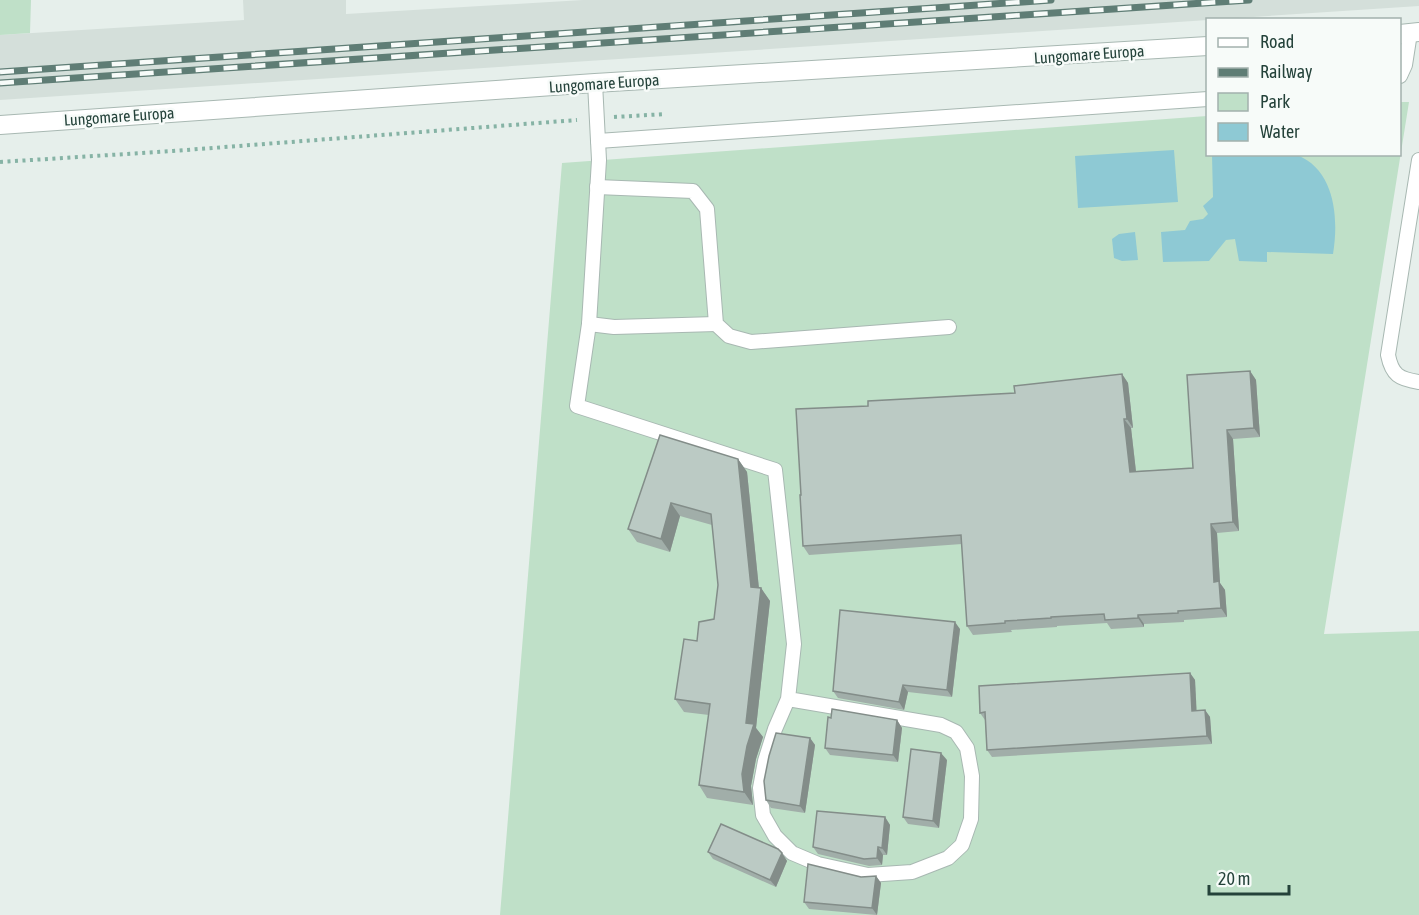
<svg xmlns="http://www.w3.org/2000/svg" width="1419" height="915" font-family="'Asap Condensed',sans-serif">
<rect width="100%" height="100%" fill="#e6efeb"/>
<polygon fill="#d4dfda" points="243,0 346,0 346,14 583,0 1419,0 1419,6 0,100 0,35 244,20"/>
<g fill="#bfe0c8">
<polygon points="0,0 31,0 30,33 0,35"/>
<polygon points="1400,102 1409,102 1324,634 1419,631 1419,915 500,915 562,163 1207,116 1208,154 1400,154"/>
</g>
<g fill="#8ec9d4">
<polygon points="1174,150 1178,202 1078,208 1075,156"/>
<path d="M1297,155C1335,170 1339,218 1333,254L1267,252V262L1239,261L1235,239L1226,240L1209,261L1163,262L1161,232L1185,230L1190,221L1203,219L1208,214L1203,206L1213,197L1212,155Z"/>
<polygon points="1135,232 1138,260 1122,261 1114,258 1112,239 1119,234"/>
</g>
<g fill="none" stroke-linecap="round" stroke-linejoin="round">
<defs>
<g id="lane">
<polyline points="1400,76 1405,65 1410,33"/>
<polyline points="595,83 599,160 589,324 577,406 775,470 794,644 788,699 775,729 765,761 760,788 763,815 775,836 792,853 818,864 868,875 912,872 948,858 962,845 971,819 972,776 967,748 956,732 941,725 788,699"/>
<polyline points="598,141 1208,99"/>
<path d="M1419,160L1388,355C1392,375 1399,379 1419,382"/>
<polyline points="597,187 693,191 707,209 716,324 729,336 751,342 949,327"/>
<polyline points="589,324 614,327 716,324"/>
</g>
<g id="street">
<polyline points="1400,34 1419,32"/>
<polyline points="0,125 595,83 1208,46"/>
</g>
</defs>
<use href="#lane" stroke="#a8b8b2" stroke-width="16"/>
<use href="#street" stroke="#a8b8b2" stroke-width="20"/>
<g stroke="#86b3a5" stroke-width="4" stroke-dasharray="3 4.5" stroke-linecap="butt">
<polyline points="614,117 666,114"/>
<polyline points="0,162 173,151 577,120"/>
</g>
<use href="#lane" stroke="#fff" stroke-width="14"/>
<use href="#street" stroke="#fff" stroke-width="18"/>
<defs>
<g id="rail">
<polyline points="0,72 1051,0"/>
<polyline points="0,83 1249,0"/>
</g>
</defs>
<use href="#rail" stroke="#5f7d75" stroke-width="7"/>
<use href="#rail" stroke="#f7fbf9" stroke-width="4.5" stroke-dasharray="14" stroke-linecap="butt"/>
</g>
<g fill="#a1aea9">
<polygon points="1250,371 1256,380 1260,437 1233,439 1239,531 1217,533 1220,583 1225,590 1227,617 1184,620 1184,622 1144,624 1144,627 1111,629 1107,623 1057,626 1057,627 1011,630 1012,632 973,635 967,626 962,544 809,555 803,546 801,495 868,406 1015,393 1122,374 1128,383 1133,428 1131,428 1136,471 1193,468"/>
<polygon points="738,459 747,472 759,588 761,588 770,601 756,728 763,737 756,759 751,786 753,805 707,798 699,785 709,715 684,712 675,699 697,641 714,619 718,585 712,525 680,516 670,552 637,542 628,529"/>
<polygon points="960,629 952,697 908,692 904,710 838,698 833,691"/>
<polygon points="1190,673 1195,680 1196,710 1205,710 1210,717 1212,744 992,757 987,750 985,720 980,713"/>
<polygon points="897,720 902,728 898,762 830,755 825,748"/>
<polygon points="810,738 815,745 805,813 771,808 766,800"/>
<polygon points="947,760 939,828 908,824 903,817"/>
<polygon points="885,817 890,825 887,855 883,855 882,865 869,866 818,854 813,847"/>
<polygon points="708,852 782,853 787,861 776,887 713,859"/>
<polygon points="876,876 881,883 877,915 809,909 804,902 861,877"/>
</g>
<g fill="#838d89">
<polygon points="1250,371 1256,380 1260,437 1254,428"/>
<polygon points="1122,374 1128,383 1133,428 1127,419"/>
<polygon points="1124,419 1131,428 1137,481 1130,472"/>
<polygon points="1227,430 1233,439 1239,531 1233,522"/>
<polygon points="738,459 747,472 760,599 751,587"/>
<polygon points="671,503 680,516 670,552 661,539"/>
<polygon points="1211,524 1217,533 1220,583 1225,590 1227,617 1221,608 1214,582"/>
<polygon points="761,588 770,601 756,728 763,737 756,759 751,786 753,805 744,792 742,774 747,746 746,723"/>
<polygon points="1138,615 1144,624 1144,627 1138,618"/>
<polygon points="955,622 960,629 952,697 947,690"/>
<polygon points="1190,673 1195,680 1197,718 1192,711"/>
<polygon points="903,685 908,692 904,710 899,702"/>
<polygon points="1205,710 1210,717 1212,744 1207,736"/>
<polygon points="897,720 902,728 898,762 893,755"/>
<polygon points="810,738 815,745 805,813 800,806"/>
<polygon points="941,753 947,760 939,828 933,821"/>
<polygon points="885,817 890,825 887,855 882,848"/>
<polygon points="878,847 883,855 882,865 877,858"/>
<polygon points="782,853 787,861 776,887 770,880"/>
<polygon points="876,876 881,883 877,915 872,908"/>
</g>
<g fill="#bbcac4" stroke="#838d89" stroke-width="1.5">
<polygon points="1250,371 1254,428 1227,430 1233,522 1211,524 1214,582 1219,581 1221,608 1178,611 1178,613 1138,615 1138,618 1105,620 1104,614 1051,617 1051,618 1005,621 1005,623 967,626 961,535 803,546 800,495 801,495 796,409 868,406 868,401 1015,393 1014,386 1122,374 1127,419 1124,419 1130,472 1193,468 1187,375"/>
<polygon points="660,435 738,459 751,587 761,588 746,723 754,724 747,746 742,774 744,792 699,785 710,704 675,699 684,639 697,641 699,622 714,619 718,585 711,514 671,503 661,539 628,529"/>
<polygon points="840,610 955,622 947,690 903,685 899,702 833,691"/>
<polygon points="1190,673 1192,711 1205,710 1207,736 987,750 985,712 980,713 979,686"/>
<polygon points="832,709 897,720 893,755 825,748 828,717 831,718"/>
<polygon points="776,733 810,738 800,806 766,800 764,781 769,756"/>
<polygon points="911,749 941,753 933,821 903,817"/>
<polygon points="817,811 885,817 882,848 878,847 877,858 864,859 813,847"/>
<polygon points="721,824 778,849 782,853 770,880 708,852"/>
<polygon points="808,864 861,877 876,876 872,908 804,902"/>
</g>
<g text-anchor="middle" stroke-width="5" stroke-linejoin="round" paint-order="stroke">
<g font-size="16" fill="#24423a" stroke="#f7fbf9">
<text transform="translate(1089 54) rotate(-4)" y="6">Lungomare Europa</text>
<text transform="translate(604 83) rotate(-4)" y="6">Lungomare Europa</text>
<text transform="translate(119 116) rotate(-4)" y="6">Lungomare Europa</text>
</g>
</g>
<rect x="1206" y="18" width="195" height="138" fill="#f7fbf9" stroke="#a3b1ad" stroke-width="1.5"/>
<rect x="1218" y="38" width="30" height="9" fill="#ffffff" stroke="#a3b1ad" stroke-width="1.5"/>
<text x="1260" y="48" font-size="18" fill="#24423a">Road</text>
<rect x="1218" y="68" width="30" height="9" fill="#5f7d75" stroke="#a3b1ad" stroke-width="1.5"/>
<text x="1260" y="78" font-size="18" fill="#24423a">Railway</text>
<rect x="1218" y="93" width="30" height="18" fill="#bfe0c8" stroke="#a3b1ad" stroke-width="1.5"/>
<text x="1260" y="108" font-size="18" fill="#24423a">Park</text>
<rect x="1218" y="123" width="30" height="18" fill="#8ec9d4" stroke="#a3b1ad" stroke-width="1.5"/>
<text x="1260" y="138" font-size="18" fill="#24423a">Water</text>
<path d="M1209 885v9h80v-9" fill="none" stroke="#24423a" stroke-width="3"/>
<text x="1218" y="885" font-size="18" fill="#24423a" stroke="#f7fbf9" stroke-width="4.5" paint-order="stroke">20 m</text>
</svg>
